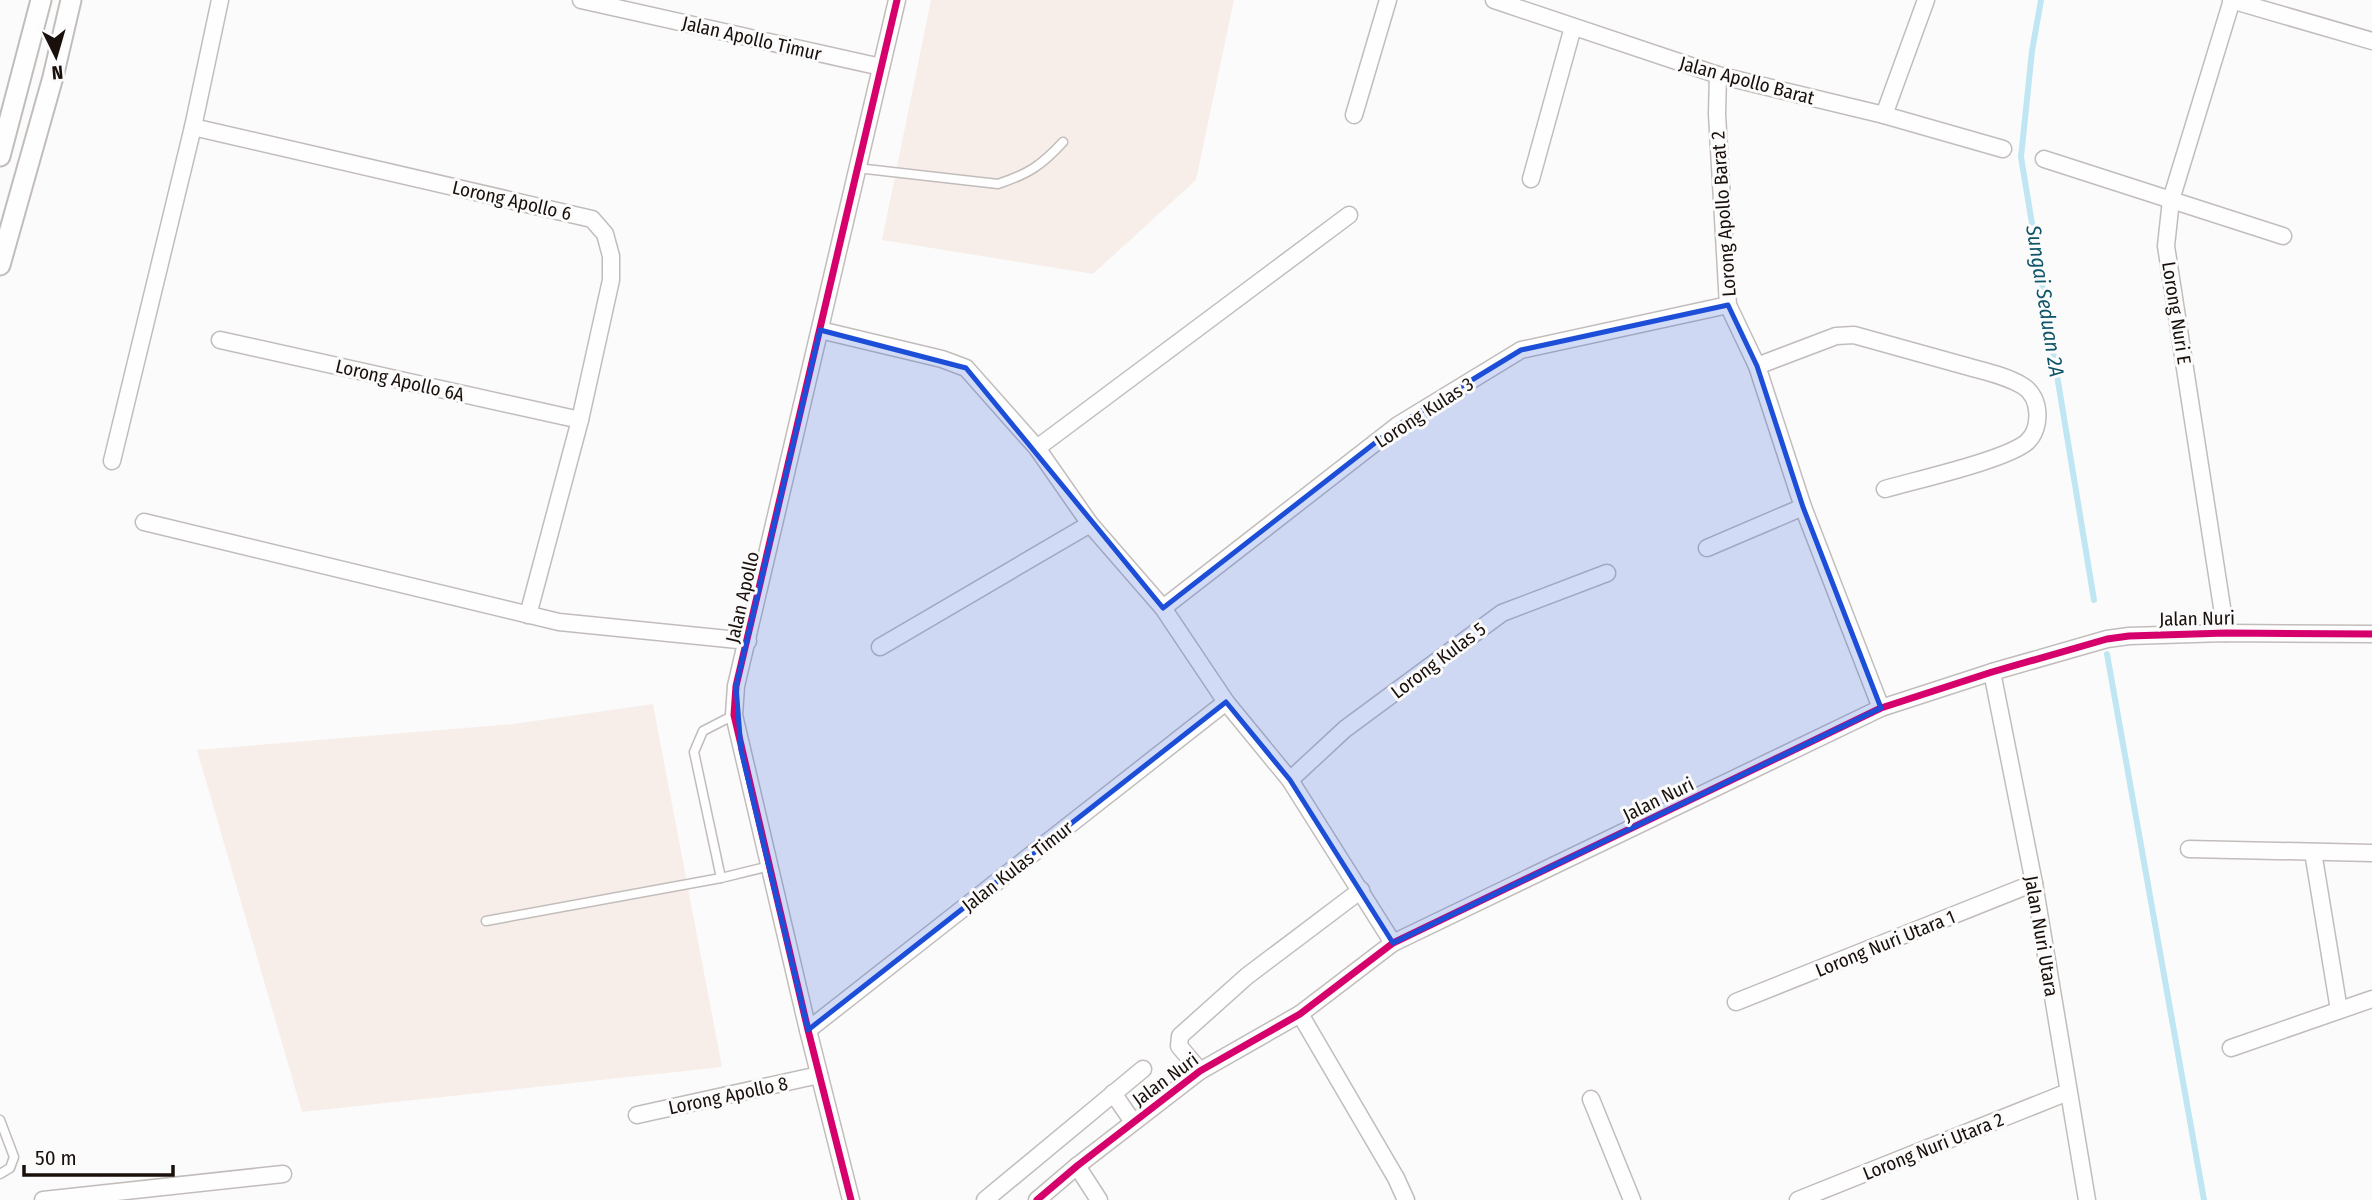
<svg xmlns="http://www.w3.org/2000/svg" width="2372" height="1200" font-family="'Fira Sans Condensed',sans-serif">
<rect width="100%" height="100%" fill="#fbfbfb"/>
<g fill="#f7eeea">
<polygon points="931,0 1234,0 1196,180 1093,274 882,240"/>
<polygon points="653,704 722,1067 302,1112 197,750 513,724"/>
</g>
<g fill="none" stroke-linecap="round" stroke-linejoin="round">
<g stroke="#c0e5f3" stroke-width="6">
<polyline points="2041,0 2032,51 2021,157 2094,600"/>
<polyline points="2107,654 2204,1200"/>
</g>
<defs>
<g id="service">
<path d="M857,168L998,184C1028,174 1041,166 1063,142"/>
<polyline points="721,878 694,752 703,731 734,715"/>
<polyline points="486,921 721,878 770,866"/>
<polyline points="0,1120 14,1157 10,1168 0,1174"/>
</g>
<g id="minor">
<polyline points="581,0 881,67"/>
<polyline points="1494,0 1718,75 1884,115 2003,149"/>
<polyline points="2231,0 2372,41"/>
<polyline points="1718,75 1717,114 1728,305 1757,366 1803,507 1881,708"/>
<polyline points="1354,115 1388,0"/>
<polyline points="1884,115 1926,0"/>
<polyline points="193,127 592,219 605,234 611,256 611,280 580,420 528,615"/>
<polyline points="2044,159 2283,236"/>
<polyline points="1531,179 1573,27"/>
<polyline points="820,330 942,359 966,368 1037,448 1090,524 1163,608 1226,702 1290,780 1393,943"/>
<polyline points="220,340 580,420"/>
<path d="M1757,366L1836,336L1854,335C1890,345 1926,355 1962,365C1982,371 2005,375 2023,386C2041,397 2042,428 2027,442C2006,460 1916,480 1885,489"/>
<polyline points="1037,448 1349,215"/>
<polyline points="112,461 193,127 220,0"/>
<polyline points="144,522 559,622 748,641"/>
<polyline points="1707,548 1803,507"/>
<polyline points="1163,608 1398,425 1521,350 1728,305"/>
<polyline points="2226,633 2166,246 2171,200 2232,0"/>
<polyline points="880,647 1090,524"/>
<polyline points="1992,672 2034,883 2087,1200"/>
<polyline points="1290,780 1345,729 1502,613 1607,573"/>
<polyline points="2189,849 2372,853"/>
<polyline points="2313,852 2339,1010"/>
<polyline points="1736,1002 2034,883"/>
<polyline points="1300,1014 1396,1178 1406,1200"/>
<polyline points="808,1030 1226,702"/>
<polyline points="2231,1048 2372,999"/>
<polyline points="1200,1071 1179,1046 1180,1036 1247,976 1361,890"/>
<polyline points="1113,1093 1133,1122"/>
<polyline points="1591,1099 1632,1200"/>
<polyline points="637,1115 819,1075"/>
<polyline points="1077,1166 1099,1200"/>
<polyline points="43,1200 283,1174"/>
<polyline points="851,1200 808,1030 734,715 736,686 897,0"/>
<polyline points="985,1200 1143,1069"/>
<polyline points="1037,1200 1077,1166 1200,1071 1300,1014 1393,943 1881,708 1992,672 2107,639 2129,636 2226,633 2372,634"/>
<polyline points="1798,1200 2068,1092"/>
</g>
<g id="tertiary">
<polyline points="0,156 41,0"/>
<polyline points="0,265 53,77 71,0"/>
</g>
</defs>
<use href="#service" stroke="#c2bdbb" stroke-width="11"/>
<use href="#minor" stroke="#c2bdbb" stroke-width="19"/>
<use href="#tertiary" stroke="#c2bdbb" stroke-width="23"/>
<use href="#service" stroke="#fefefe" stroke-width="8"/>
<use href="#minor" stroke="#fefefe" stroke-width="16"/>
<use href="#tertiary" stroke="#fefefe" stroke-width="19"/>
<defs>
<g id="cycleway">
<polyline points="851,1200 808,1030 734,715 736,686 897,0"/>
<polyline points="1037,1200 1077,1166 1200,1071 1300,1014 1393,943 1881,708 1992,672 2107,639 2129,636 2226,633 2372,634"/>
</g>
</defs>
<use href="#cycleway" stroke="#fbfbfb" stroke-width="11"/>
<use href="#cycleway" stroke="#d6006c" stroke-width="7"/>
</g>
<path fill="#1d4ed8" fill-opacity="0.2" stroke="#1d4ed8" stroke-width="5" stroke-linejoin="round" d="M1728,305L1757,366L1803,507L1881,708L1393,943L1290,780L1226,702L808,1030L741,750L736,686L820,330L966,368L1163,608L1398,425L1521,350Z"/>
<g text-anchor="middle" stroke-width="6" stroke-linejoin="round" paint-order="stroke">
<g font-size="19" fill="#1a100b" stroke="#fbfbfb">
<text transform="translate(752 38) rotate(13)" y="7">Jalan Apollo Timur</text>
<text transform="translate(1747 80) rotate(15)" y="7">Jalan Apollo Barat</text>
<text transform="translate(512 200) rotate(13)" y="7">Lorong Apollo 6</text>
<text transform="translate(1723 214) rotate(-94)" y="7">Lorong Apollo Barat 2</text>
<text transform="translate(2177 313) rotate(81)" y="7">Lorong Nuri E</text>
<text transform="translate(400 380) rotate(13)" y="7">Lorong Apollo 6A</text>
<text transform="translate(1424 412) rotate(-33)" y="7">Lorong Kulas 3</text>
<text transform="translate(742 597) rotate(-77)" y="7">Jalan Apollo</text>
<text transform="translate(2197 618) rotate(-1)" y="7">Jalan Nuri</text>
<text transform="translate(1438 660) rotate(-37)" y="7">Lorong Kulas 5</text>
<text transform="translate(1658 799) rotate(-26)" y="7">Jalan Nuri</text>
<text transform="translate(1017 866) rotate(-38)" y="7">Jalan Kulas Timur</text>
<text transform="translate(2042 936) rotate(80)" y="7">Jalan Nuri Utara</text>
<text transform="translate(1885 943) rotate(-22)" y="7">Lorong Nuri Utara 1</text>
<text transform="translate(1165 1079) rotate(-36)" y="7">Jalan Nuri</text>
<text transform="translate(728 1095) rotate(-12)" y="7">Lorong Apollo 8</text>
<text transform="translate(1933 1146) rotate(-22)" y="7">Lorong Nuri Utara 2</text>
</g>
<g font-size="21" font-style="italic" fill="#0f5569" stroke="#fbfbfb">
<text transform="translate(2045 301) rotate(81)" y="7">Sungai Seduan 2A</text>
</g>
</g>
<g transform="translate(56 56) rotate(175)" stroke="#fbfbfb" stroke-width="5" paint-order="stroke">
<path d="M0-5L12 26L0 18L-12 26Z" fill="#1a100b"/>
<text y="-10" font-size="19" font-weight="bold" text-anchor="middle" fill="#1a100b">N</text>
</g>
<path d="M24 1165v10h149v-10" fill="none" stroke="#1a100b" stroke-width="3.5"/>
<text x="35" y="1165" font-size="21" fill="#1a100b" stroke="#fbfbfb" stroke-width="5" paint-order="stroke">50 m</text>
</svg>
